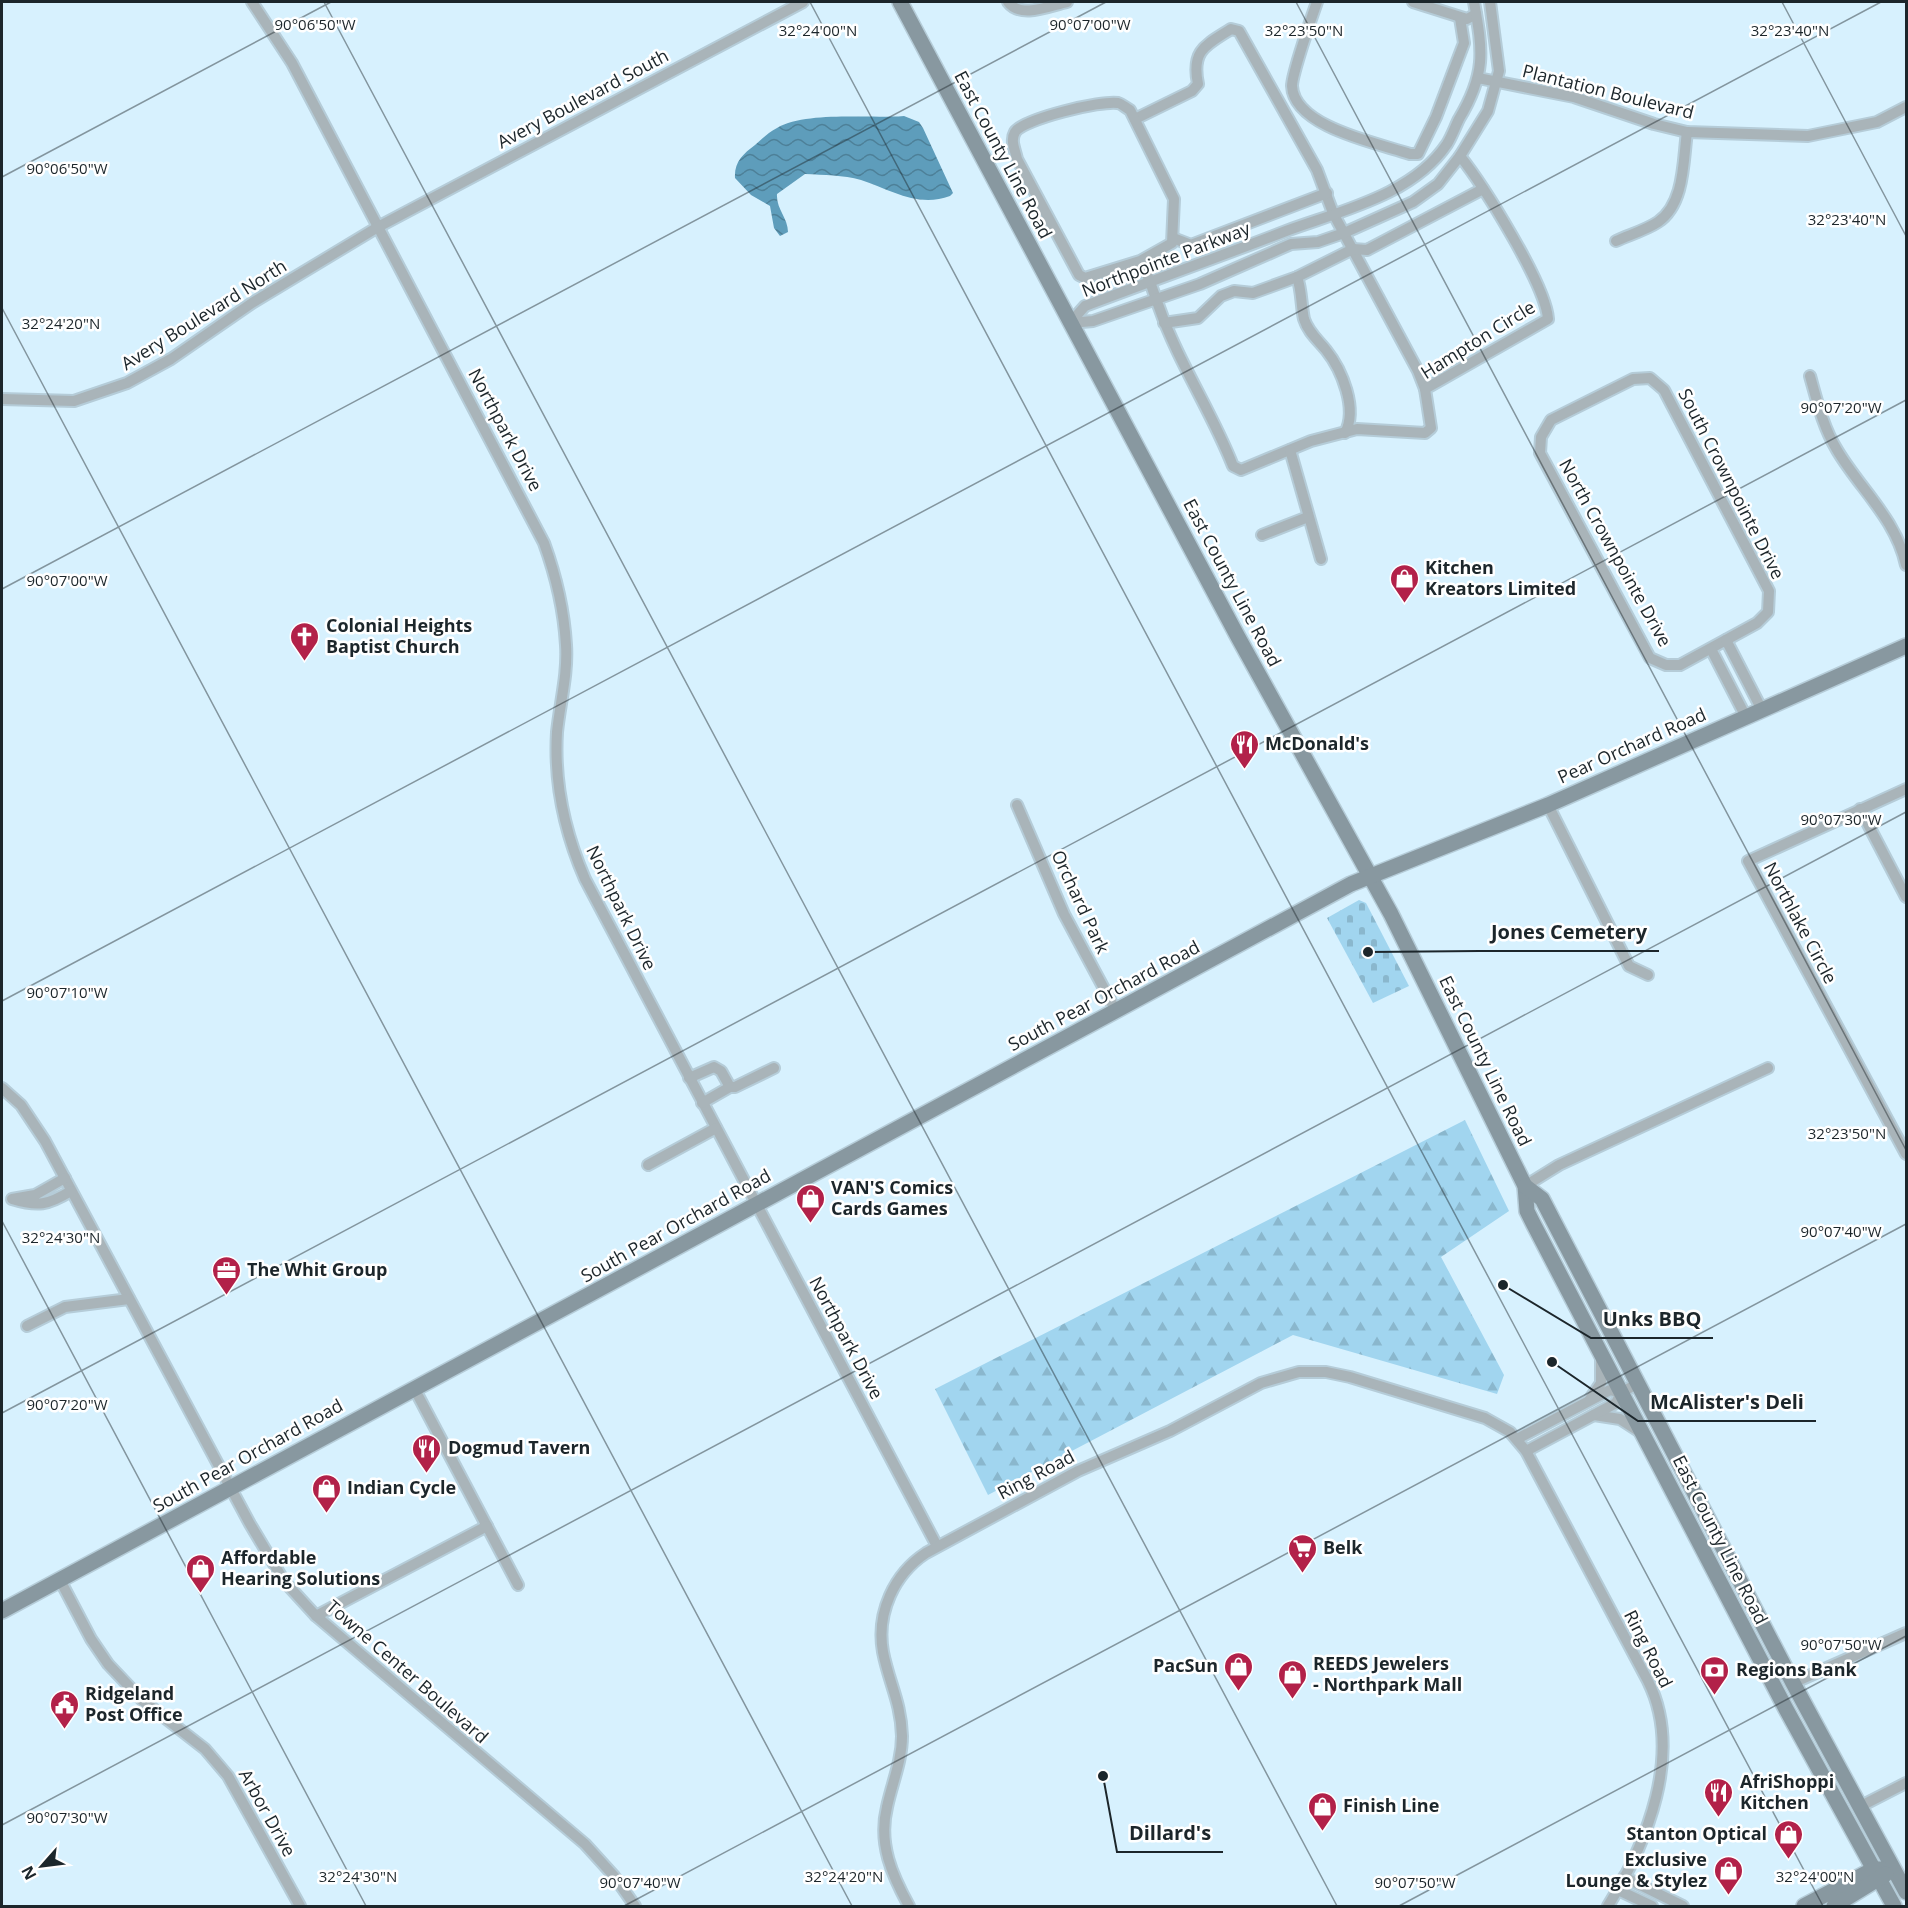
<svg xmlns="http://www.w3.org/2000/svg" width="1908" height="1908" font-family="'Open Sans',sans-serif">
<defs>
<pattern id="forest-firs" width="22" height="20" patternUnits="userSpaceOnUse" patternTransform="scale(1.5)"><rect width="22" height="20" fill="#a1d5ef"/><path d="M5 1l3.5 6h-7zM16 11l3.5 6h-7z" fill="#8ab7cd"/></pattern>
<pattern id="cemetery-stones" width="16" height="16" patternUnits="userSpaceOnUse" patternTransform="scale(1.5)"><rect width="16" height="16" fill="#a1d5ef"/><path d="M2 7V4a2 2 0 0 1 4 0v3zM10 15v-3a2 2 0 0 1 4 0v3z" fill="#8ab7cd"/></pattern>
<pattern id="water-waves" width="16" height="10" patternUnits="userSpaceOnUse" patternTransform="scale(1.5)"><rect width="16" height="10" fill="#5e9dbb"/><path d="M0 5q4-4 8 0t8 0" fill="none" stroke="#4d8098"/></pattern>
</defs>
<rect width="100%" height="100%" fill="#d7f1fe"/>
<polygon fill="url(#forest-firs)" points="1465,1120 1509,1211 1441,1257 1504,1375 1497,1394 1293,1335 988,1495 935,1389"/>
<polygon fill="url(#cemetery-stones)" points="1359,900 1366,903 1409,986 1373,1003 1327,918"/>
<path fill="url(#water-waves)" d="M904,116L919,122L923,128L953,193L950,196C918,208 891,190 861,180C843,175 824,175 805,174L777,194C776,209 788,218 788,232L780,236L774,228L770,206L751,195L735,178C734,162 743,154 755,145C762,139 769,132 777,128C807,111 869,119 904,116Z"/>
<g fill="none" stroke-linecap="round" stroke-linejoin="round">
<defs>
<g id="street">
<path d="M252,2L292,63L544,543C556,576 564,610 566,645C568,674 560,703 557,732C554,782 565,833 585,879L937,1546"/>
<path d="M1008,2C1021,19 1049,6 1067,2"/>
<path d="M1317,2C1312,16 1292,74 1292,86C1294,127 1377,143 1410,154H1418L1436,117L1464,43L1460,18"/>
<polyline points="1413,2 1467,19 1476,14"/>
<polyline points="1478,78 1574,97 1654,124 1687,132 1808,136 1877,122 1906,107"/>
<path d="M1135,119L1192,91L1198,84C1191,50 1206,45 1231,29L1239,31L1317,170L1333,213L1418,371L1425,389"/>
<polyline points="1173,238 1191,245 1327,193"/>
<path d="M1616,241C1629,235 1646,230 1658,222C1685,204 1683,160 1687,132"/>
<path d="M1140,261L1172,243L1174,199L1130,110C1126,108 1122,104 1118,103C1102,100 1023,119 1015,132C1010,141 1015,149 1017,159L1079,275L1085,278L1140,261C1147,269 1154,295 1159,307C1178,362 1212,412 1233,466L1241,470L1311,441L1357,429L1425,433L1431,428L1425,389L1548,319C1546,285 1483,185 1460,156"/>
<path d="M1297,277C1302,291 1301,306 1304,319C1308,332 1318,340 1326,350C1342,370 1358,409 1345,433"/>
<polyline points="1070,323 1093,321 1200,284 1291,244 1318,242 1344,233 1413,202 1438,184 1460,156 1488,111 1499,71 1490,2"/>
<path d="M1070,323L1085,306C1151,281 1219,257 1286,231C1340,211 1413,195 1447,144C1452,136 1455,127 1459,119C1486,74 1483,52 1474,2"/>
<polyline points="1164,323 1198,318 1221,296 1234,291 1253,293 1297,277 1353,249 1367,250 1483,189"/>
<path d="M1810,376C1817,401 1823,427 1837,450C1860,489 1896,519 1906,565"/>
<polygon points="1650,378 1664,390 1769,591 1768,612 1757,623 1680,665 1666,665 1650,658 1540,453 1541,437 1551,420 1633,379"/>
<polyline points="2,399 74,401 127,383 171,359 252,303 378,227 803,2"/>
<polyline points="1290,450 1321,559"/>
<polyline points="1262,535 1308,517"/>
<polyline points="1726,640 1762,710"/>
<polyline points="1711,649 1746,717"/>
<polyline points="1906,789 1748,861 1906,1154"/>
<polyline points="1017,805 1064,914 1116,1011"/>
<polyline points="1548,805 1629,966 1648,975"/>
<polyline points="1860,809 1906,897"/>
<polyline points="689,1078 714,1067 721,1071 730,1087"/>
<polyline points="2,1088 21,1105 45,1141 250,1524 284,1581 316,1616 585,1844 614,1876 635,1906"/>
<polyline points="702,1103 730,1087 735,1087 774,1068"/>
<polyline points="648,1165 716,1128"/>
<path d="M65,1178L35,1195L12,1199C38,1207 48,1205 71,1191"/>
<polyline points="1525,1186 1559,1165 1768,1068"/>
<polyline points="27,1326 65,1307 129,1299"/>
<polyline points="414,1388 518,1585"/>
<polyline points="1590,1399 1601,1383 1601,1358"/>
<polyline points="1594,1415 1620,1419 1640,1432"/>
<polyline points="1517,1439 1610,1390 1621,1393"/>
<polyline points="1526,1451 1616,1403 1621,1393 1638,1383"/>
<polyline points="60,1580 91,1639 108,1664 142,1700 205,1749 228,1776 300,1906"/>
<polyline points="316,1616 487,1526"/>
<polyline points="1793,1683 1906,1633"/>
<polyline points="1861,1806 1906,1783"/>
<polyline points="1624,1877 1683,1906"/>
<polyline points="1618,1890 1652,1906"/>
<path d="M909,1906C892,1875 878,1844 887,1807C892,1783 902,1761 902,1736C901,1702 889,1683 883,1652C876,1613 894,1574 926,1553L1078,1471L1170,1431L1261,1383L1299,1372H1326L1350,1377L1485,1418L1510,1432L1526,1451L1648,1681C1684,1753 1647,1843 1608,1906"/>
</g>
<g id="secondary">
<polyline points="900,2 1238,637 1391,914 1525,1186 1527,1211 1534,1225 1786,1709 1894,1906"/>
<polyline points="1525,1186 1542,1199 1793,1683 1906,1892"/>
<polyline points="2,1611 1351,884 1548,805 1906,646"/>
<polyline points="1804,1906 1874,1869 1882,1869"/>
<polyline points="1834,1906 1886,1874"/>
</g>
</defs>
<use href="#street" stroke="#b5ccd8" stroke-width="14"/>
<use href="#secondary" stroke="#b5ccd8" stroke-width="18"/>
<use href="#street" stroke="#a9b4b9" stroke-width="10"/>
<use href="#secondary" stroke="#8898a0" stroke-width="15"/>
</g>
<path fill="none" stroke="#1c262b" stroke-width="1.5" stroke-opacity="0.45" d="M324,2L1337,1906M810,2L1823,1906M1296,2L1906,1150M1782,2L1906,236M2,177L331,2M2,308L852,1906M2,589L1106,2M2,1001L1881,2M2,1221L366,1906M2,1413L1906,400M2,1825L1906,812M624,1906L1906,1224M1399,1906L1906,1636"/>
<defs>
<symbol id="shop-pin" viewBox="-11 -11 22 30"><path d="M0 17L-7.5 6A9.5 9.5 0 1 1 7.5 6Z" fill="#b22149" stroke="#fff"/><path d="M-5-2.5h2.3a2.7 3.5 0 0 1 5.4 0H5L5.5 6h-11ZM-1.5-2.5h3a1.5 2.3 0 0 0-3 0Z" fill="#fff"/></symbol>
<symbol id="church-pin" viewBox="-11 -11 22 30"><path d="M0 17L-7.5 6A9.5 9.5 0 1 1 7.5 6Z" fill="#b22149" stroke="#fff"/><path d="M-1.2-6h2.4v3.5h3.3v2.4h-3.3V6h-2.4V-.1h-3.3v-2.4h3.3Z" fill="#fff"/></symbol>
<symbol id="restaurant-pin" viewBox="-11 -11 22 30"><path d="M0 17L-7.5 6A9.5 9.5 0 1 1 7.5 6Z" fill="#b22149" stroke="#fff"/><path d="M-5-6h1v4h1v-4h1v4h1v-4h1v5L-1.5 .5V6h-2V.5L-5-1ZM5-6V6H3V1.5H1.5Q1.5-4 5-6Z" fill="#fff"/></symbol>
<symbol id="office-pin" viewBox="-11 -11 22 30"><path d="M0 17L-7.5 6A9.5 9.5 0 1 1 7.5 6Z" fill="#b22149" stroke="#fff"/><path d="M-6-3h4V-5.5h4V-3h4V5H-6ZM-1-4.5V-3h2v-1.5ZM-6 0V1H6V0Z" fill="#fff"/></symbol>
<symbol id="supermarket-pin" viewBox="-11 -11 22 30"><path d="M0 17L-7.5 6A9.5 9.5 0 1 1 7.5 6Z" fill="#b22149" stroke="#fff"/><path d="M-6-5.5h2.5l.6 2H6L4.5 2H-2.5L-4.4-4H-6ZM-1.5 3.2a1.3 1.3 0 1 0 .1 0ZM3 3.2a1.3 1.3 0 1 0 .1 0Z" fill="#fff"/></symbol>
<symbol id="bank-pin" viewBox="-11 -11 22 30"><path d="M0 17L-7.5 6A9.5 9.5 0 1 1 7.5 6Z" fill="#b22149" stroke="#fff"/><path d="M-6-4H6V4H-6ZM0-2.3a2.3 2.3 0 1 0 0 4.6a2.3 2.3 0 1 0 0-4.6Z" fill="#fff"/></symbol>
<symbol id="civic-pin" viewBox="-11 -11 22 30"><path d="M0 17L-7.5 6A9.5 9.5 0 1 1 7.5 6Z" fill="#b22149" stroke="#fff"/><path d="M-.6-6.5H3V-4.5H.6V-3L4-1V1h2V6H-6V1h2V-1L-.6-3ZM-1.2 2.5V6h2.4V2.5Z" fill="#fff"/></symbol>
</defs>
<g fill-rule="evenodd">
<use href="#shop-pin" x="1388" y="562" width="33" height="45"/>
<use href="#church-pin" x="288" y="620" width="33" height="45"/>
<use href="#restaurant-pin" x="1228" y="728" width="33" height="45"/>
<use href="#shop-pin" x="794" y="1182" width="33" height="45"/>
<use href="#office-pin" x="210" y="1254" width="33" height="45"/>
<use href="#restaurant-pin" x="410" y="1432" width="33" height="45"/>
<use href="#shop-pin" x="310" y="1472" width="33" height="45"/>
<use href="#supermarket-pin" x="1286" y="1532" width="33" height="45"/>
<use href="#shop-pin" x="184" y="1552" width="33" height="45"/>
<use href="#shop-pin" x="1222" y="1650" width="33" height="45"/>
<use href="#bank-pin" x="1698" y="1654" width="33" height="45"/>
<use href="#shop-pin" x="1276" y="1658" width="33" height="45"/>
<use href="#civic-pin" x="48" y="1688" width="33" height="45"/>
<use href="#restaurant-pin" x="1702" y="1776" width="33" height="45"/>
<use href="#shop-pin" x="1306" y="1790" width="33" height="45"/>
<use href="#shop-pin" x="1772" y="1818" width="33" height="45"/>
<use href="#shop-pin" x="1712" y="1854" width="33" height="45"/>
</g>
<g text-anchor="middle" stroke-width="5" stroke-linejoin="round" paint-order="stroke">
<g font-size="18" fill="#1c262b" stroke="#fff">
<text transform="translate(1608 92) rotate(14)" y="6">Plantation Boulevard</text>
<text transform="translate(583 99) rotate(-28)" y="6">Avery Boulevard South</text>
<text transform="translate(1003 155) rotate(62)" y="6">East County Line Road</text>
<text transform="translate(1166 260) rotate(-21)" y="6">Northpointe Parkway</text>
<text transform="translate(204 315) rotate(-32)" y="6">Avery Boulevard North</text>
<text transform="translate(1478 340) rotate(-32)" y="6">Hampton Circle</text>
<text transform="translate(505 430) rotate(62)" y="6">Northpark Drive</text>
<text transform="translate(1731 484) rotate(63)" y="6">South Crownpointe Drive</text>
<text transform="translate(1615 553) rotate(61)" y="6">North Crownpointe Drive</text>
<text transform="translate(1232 583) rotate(62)" y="6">East County Line Road</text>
<text transform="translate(1632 746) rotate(-24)" y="6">Pear Orchard Road</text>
<text transform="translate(1080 902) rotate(65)" y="6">Orchard Park</text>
<text transform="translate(621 908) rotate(64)" y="6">Northpark Drive</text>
<text transform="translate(1800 923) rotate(62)" y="6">Northlake Circle</text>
<text transform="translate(1104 996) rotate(-28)" y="6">South Pear Orchard Road</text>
<text transform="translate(1485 1061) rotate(64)" y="6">East County Line Road</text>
<text transform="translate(676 1226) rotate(-29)" y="6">South Pear Orchard Road</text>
<text transform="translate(846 1338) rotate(62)" y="6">Northpark Drive</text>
<text transform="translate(248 1456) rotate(-29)" y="6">South Pear Orchard Road</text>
<text transform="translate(1036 1475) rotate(-28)" y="6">Ring Road</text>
<text transform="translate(1720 1540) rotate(63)" y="6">East County Line Road</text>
<text transform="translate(1648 1649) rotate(63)" y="6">Ring Road</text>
<text transform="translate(407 1672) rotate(41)" y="6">Towne Center Boulevard</text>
<text transform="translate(267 1813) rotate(61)" y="6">Arbor Drive</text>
</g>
<g font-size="18" font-weight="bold" fill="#1c262b" stroke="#fff" text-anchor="start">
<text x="1425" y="574">Kitchen<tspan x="1425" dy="21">Kreators Limited</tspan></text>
<text x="326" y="632">Colonial Heights<tspan x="326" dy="21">Baptist Church</tspan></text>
<text x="1265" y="750">McDonald's</text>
<text x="831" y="1194">VAN'S Comics<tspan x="831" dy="21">Cards Games</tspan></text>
<text x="247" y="1276">The Whit Group</text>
<text x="448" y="1454">Dogmud Tavern</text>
<text x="347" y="1494">Indian Cycle</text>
<text x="1323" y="1554">Belk</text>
<text x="221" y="1564">Affordable<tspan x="221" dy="21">Hearing Solutions</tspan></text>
<text x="1313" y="1670">REEDS Jewelers<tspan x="1313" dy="21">- Northpark Mall</tspan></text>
<text x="1218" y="1672" text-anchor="end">PacSun</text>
<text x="1736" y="1676">Regions Bank</text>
<text x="85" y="1700">Ridgeland<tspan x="85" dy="21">Post Office</tspan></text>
<text x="1740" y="1788">AfriShoppi<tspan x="1740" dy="21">Kitchen</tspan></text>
<text x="1343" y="1812">Finish Line</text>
<text x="1767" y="1840" text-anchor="end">Stanton Optical</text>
<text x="1707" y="1866" text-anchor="end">Exclusive<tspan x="1707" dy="21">Lounge &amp; Stylez</tspan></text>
</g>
</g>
<g font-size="15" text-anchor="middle" fill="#1c262b" stroke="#fff" stroke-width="5" stroke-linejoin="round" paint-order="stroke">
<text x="315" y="30">90°06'50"W</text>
<text x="1090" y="30">90°07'00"W</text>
<text x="818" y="36">32°24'00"N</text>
<text x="1304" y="36">32°23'50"N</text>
<text x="1790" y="36">32°23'40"N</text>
<text x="67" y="174">90°06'50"W</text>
<text x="1847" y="225">32°23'40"N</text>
<text x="61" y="329">32°24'20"N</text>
<text x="1841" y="413">90°07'20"W</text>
<text x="67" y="586">90°07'00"W</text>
<text x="1841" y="825">90°07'30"W</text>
<text x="67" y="998">90°07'10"W</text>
<text x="1847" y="1139">32°23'50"N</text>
<text x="1841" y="1237">90°07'40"W</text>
<text x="61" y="1243">32°24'30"N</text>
<text x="67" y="1410">90°07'20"W</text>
<text x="1841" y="1650">90°07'50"W</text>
<text x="67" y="1823">90°07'30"W</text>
<text x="358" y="1882">32°24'30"N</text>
<text x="844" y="1882">32°24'20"N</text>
<text x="1815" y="1882">32°24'00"N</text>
<text x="640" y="1888">90°07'40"W</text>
<text x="1415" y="1888">90°07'50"W</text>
</g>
<path fill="none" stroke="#1c262b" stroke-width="2" d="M1368 952L1479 951H1659M1503 1285L1591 1338H1713M1552 1362L1638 1421H1816M1103 1776L1117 1852H1223"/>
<g fill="#1c262b" stroke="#fff" stroke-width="2">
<circle cx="1368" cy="952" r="6"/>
<circle cx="1503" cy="1285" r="6"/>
<circle cx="1552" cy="1362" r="6"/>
<circle cx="1103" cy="1776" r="6"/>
</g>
<g font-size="20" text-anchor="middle" font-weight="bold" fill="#1c262b" stroke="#fff" stroke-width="5" stroke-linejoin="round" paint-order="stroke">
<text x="1569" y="939">Jones Cemetery</text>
<text x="1652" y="1326">Unks BBQ</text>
<text x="1727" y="1409">McAlister's Deli</text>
<text x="1170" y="1840">Dillard's</text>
</g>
<rect width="1908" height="1908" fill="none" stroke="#1c262b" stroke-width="6"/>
<g transform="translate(42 1866) rotate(242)" stroke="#ffffff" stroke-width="4.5" paint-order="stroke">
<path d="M0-4.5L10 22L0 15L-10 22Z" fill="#1c262b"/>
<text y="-9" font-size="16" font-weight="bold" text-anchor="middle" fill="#1c262b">N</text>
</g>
</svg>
